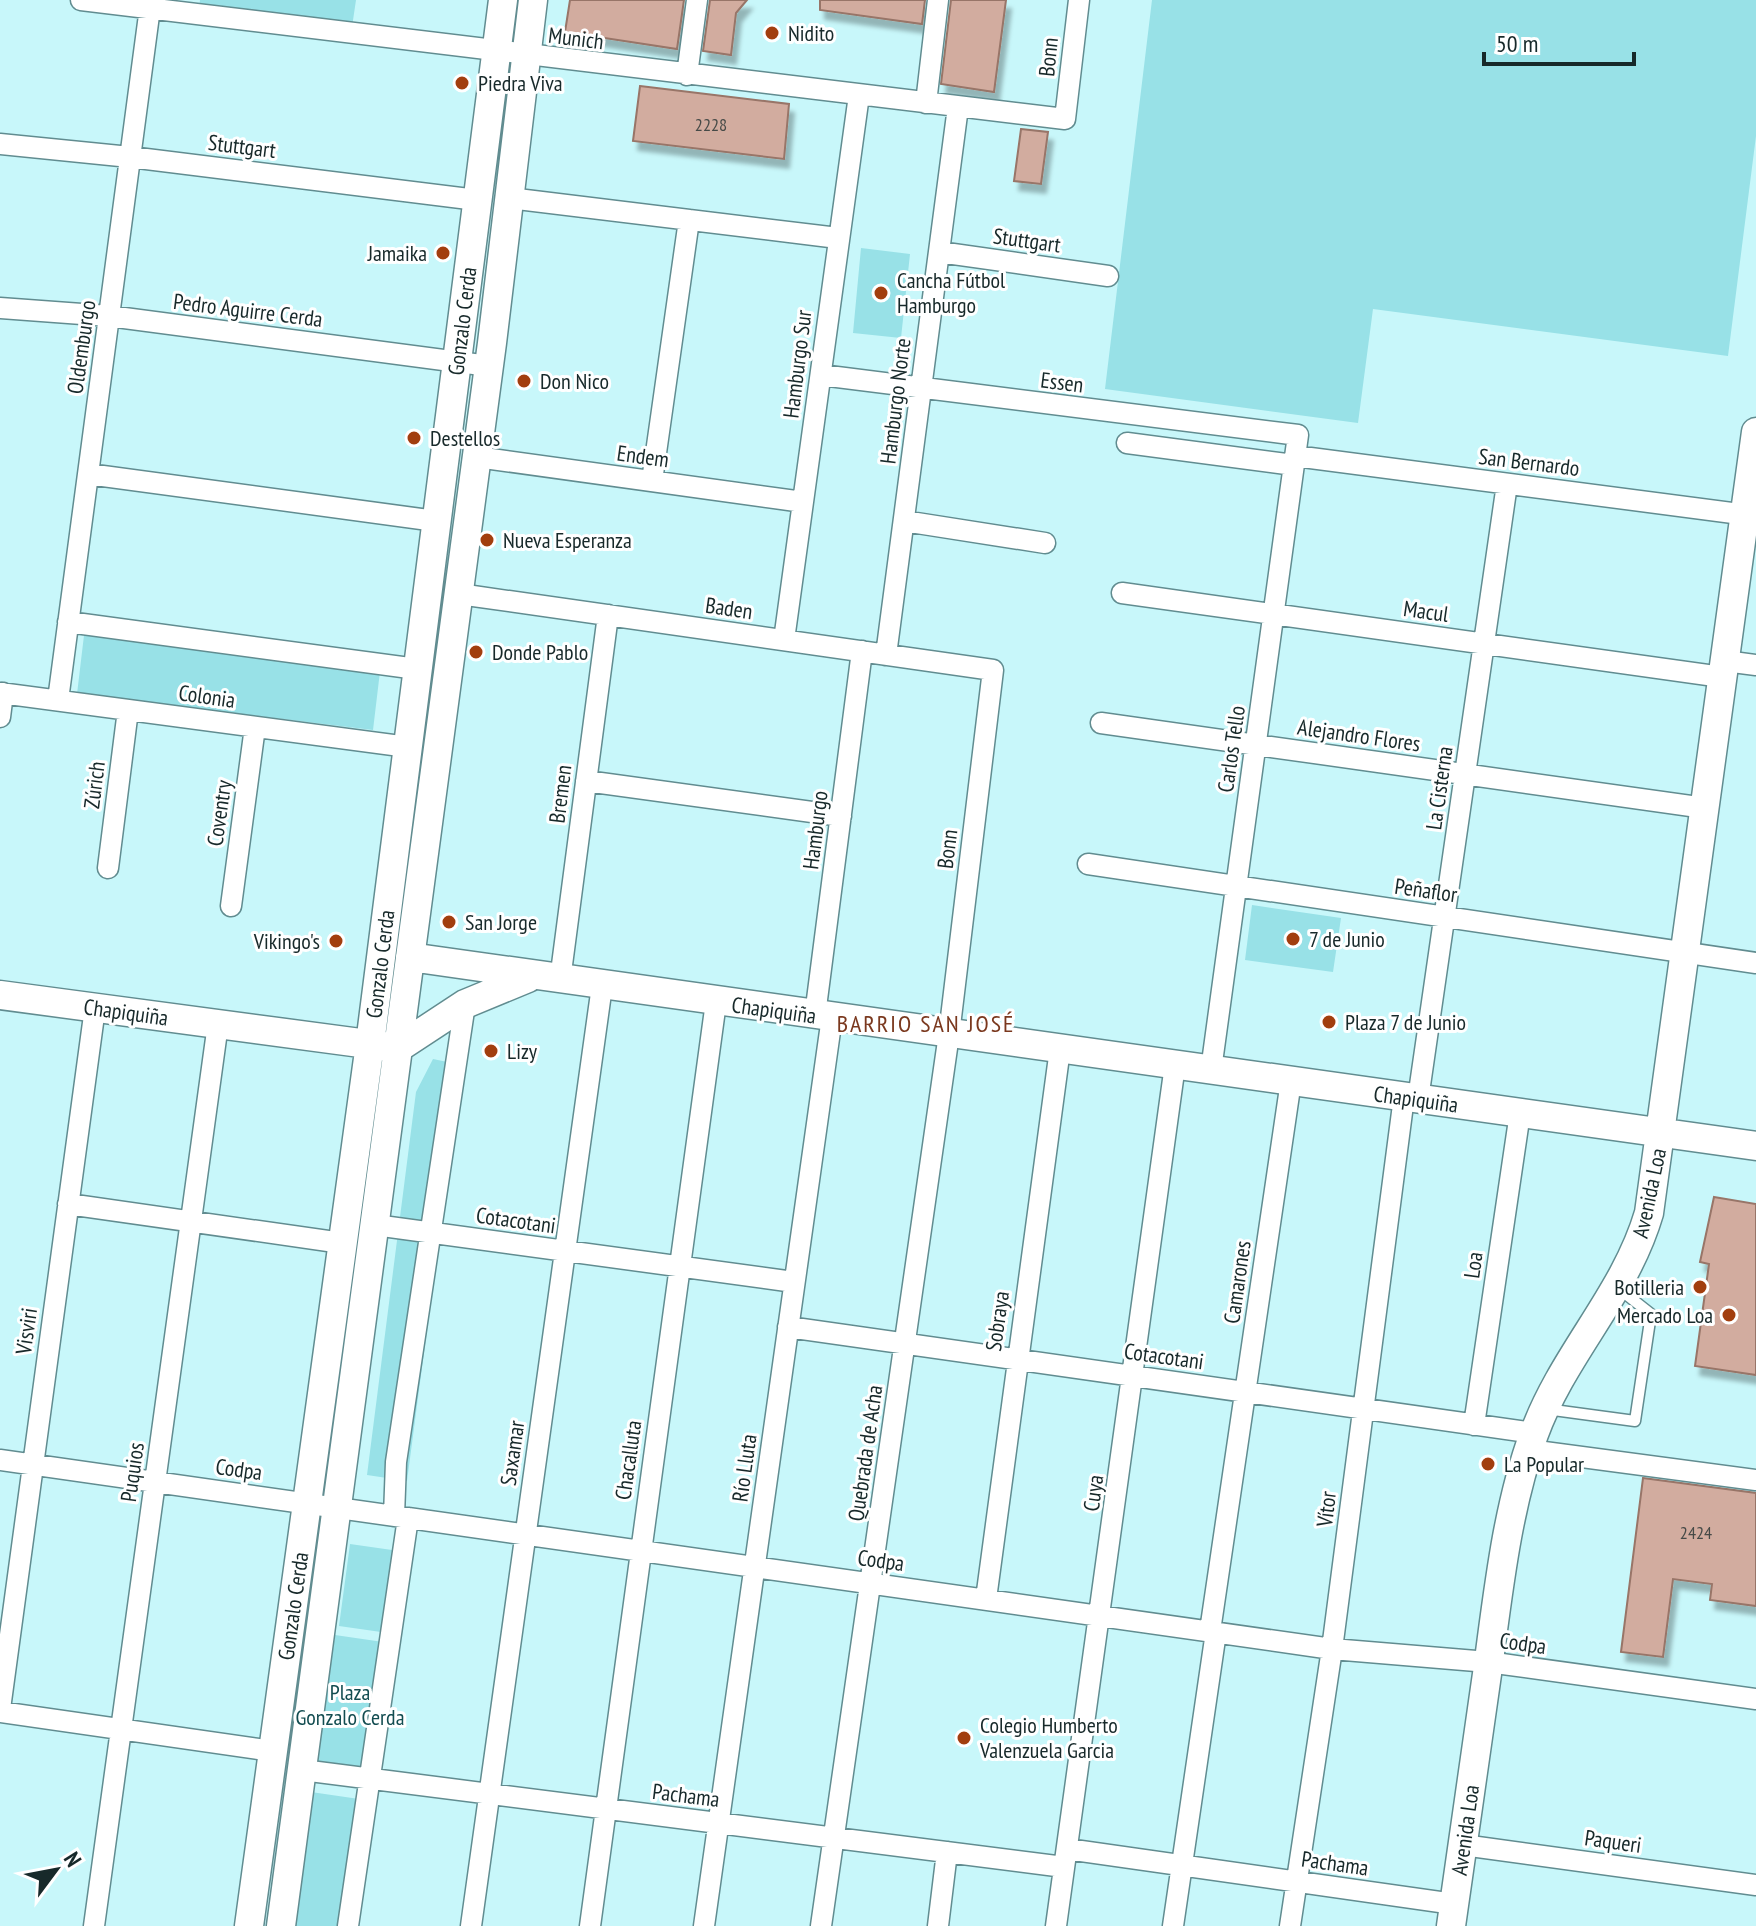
<svg xmlns="http://www.w3.org/2000/svg" width="1756" height="1926" viewBox="0 0 1756 1926" font-family="'PT Sans Narrow',sans-serif">
<defs>
<filter id="shadow"><feDropShadow dx="5" dy="9" stdDeviation="2" flood-color="#0004"/></filter>
</defs>
<rect width="100%" height="100%" fill="#c8f7fa"/>
<path fill="#98e1e7" d="M200 0H356L352 27 199 8Z
M1152 0H1756V136L1728 356 1373 309 1358 423 1105 389Z
M861 248 910 254 901 338 853 333Z
M85 627 381 663 373 730 77 694Z
M1252 905 1341 918 1333 972 1245 960Z
M433 1059 462 1065 407 1481 367 1475 416 1092Z
M350 1544 399 1551 388 1633 339 1626Z
M335 1635 383 1642 365 1774 316 1768Z
M311 1792 359 1799 342 1926H292Z"/>
<path fill="#d2ac9f" stroke="#987568" stroke-width="2" filter="url(#shadow)" d="M570 0H684L677 49 565 32Z
M710 0H747L736 13 731 55 703 51Z
M820 0H925L922 24 820 10Z
M951 0H1006L994 92 941 84Z
M640 86 789 104 784 159 633 141Z
M1021 129 1048 132 1041 184 1014 181Z
M1714 1197 1756 1204V1375L1695 1366 1709 1264 1700 1262Z
M1643 1478 1756 1493V1606L1710 1600 1712 1584 1673 1579 1663 1657 1621 1652Z"/>
<g fill="none" stroke-linecap="round" stroke-linejoin="round">
<g stroke="#618c90" stroke-width="13">
<path id="lane" d="M1546 1409 1635 1421 1651 1314 1618 1288"/>
</g>
<g stroke="#618c90" stroke-width="23">
<path id="street" d="M81 0 1065 119 1079 0
M687 75 697 0
M926 103 938 0
M0 144 130 157 477 200
M509 198 838 238
M939 252 1108 276
M0 308 109 316 489 366
M821 375 1298 435 1211 1070
M1127 443 1294 465
M1295 456 1756 516
M477 457 803 502
M88 474 436 521
M652 481 689 220
M904 521 1045 543
M1122 593 1722 677
M459 594 993 670 949 1034 821 1926
M68 622 417 669
M784 640 859 95
M886 655 958 107
M1725 661 1756 665
M0 693 408 747
M58 700 151 0
M0 717 3 693
M1101 723 1705 808
M586 781 841 816
M1088 864 1756 963
M108 868 128 710
M231 906 255 727
M560 980 608 615
M815 1015 862 651
M1418 1099 1507 484
M68 1204 342 1243
M375 1225 794 1282
M788 1327 1534 1433
M1474 1425 1520 1113
M1529 1450 1756 1480
M0 1460 1332 1649 1488 1662 1756 1699
M394 1516 396 1462 465 1004
M986 1599 1060 1049
M1210 1631 1291 1081
M0 1709 95 1008
M0 1712 273 1751
M302 1770 1064 1867
M1463 1845 1756 1885
M1067 1849 1454 1904
M94 1926 218 1024
M348 1926 408 1518
M471 1926 602 986
M590 1926 716 1002
M704 1926 832 1017
M938 1926 947 1852
M1056 1926 1175 1065
M1173 1926 1216 1632
M1290 1926 1332 1649 1404 1097"/>
</g>
<g stroke="#618c90" stroke-width="31">
<path id="secondary" d="M410 957 1756 1146
M0 995 398 1048 465 1004 528 978
M249 1926 370 1044 503 0
M281 1926 492 343 533 0
M1451 1926C1463 1837 1477 1749 1489 1660 1499 1585 1508 1505 1534 1434 1563 1354 1625 1295 1649 1213L1756 432"/>
</g>
<use href="#lane" stroke="#fff" stroke-width="10"/>
<use href="#street" stroke="#fff" stroke-width="20"/>
<use href="#secondary" stroke="#fff" stroke-width="28"/>
</g>
<g fill="#a23e0e" stroke="#fff" stroke-width="3">
<circle cx="772" cy="33" r="8"/>
<circle cx="462" cy="83" r="8"/>
<circle cx="443" cy="253" r="8"/>
<circle cx="881" cy="293" r="8"/>
<circle cx="524" cy="381" r="8"/>
<circle cx="414" cy="438" r="8"/>
<circle cx="487" cy="540" r="8"/>
<circle cx="476" cy="652" r="8"/>
<circle cx="449" cy="922" r="8"/>
<circle cx="1293" cy="939" r="8"/>
<circle cx="336" cy="941" r="8"/>
<circle cx="1329" cy="1022" r="8"/>
<circle cx="491" cy="1051" r="8"/>
<circle cx="1700" cy="1287" r="8"/>
<circle cx="1729" cy="1315" r="8"/>
<circle cx="1488" cy="1464" r="8"/>
<circle cx="964" cy="1738" r="8"/>
</g>
<g text-anchor="middle" dominant-baseline="central" stroke-width="6" stroke-linejoin="round" paint-order="stroke">
<g font-size="18" fill="#464a47">
<text x="711" y="124">2228</text>
<text x="1696" y="1532">2424</text>
</g>
<g font-size="22" fill="#17292a" stroke="#fff" text-anchor="start">
<text x="788" y="33">Nidito</text>
<text x="478" y="83">Piedra Viva</text>
<text x="427" y="253" text-anchor="end">Jamaika</text>
<text x="897" y="280">Cancha Fútbol<tspan x="897" dy="25">Hamburgo</tspan></text>
<text x="540" y="381">Don Nico</text>
<text x="430" y="438">Destellos</text>
<text x="503" y="540">Nueva Esperanza</text>
<text x="492" y="652">Donde Pablo</text>
<text x="465" y="922">San Jorge</text>
<text x="1309" y="939">7 de Junio</text>
<text x="320" y="941" text-anchor="end">Vikingo's</text>
<text x="1345" y="1022">Plaza 7 de Junio</text>
<text x="507" y="1051">Lizy</text>
<text x="1684" y="1287" text-anchor="end">Botilleria</text>
<text x="1713" y="1315" text-anchor="end">Mercado Loa</text>
<text x="1504" y="1464">La Popular</text>
<text x="980" y="1725">Colegio Humberto<tspan x="980" dy="25">Valenzuela Garcia</tspan></text>
</g>
<g font-size="22" fill="#17292a" stroke="#fff">
<text transform="translate(576 38) rotate(7)">Munich</text>
<text transform="translate(1048 57) rotate(-84)">Bonn</text>
<text transform="translate(242 146) rotate(7)">Stuttgart</text>
<text transform="translate(1027 240) rotate(8)">Stuttgart</text>
<text transform="translate(248 310) rotate(7)">Pedro Aguirre Cerda</text>
<text transform="translate(462 321) rotate(-83)">Gonzalo Cerda</text>
<text transform="translate(81 347) rotate(-82)">Oldemburgo</text>
<text transform="translate(797 364) rotate(-83)">Hamburgo Sur</text>
<text transform="translate(1062 382) rotate(7)">Essen</text>
<text transform="translate(895 401) rotate(-83)">Hamburgo Norte</text>
<text transform="translate(643 456) rotate(8)">Endem</text>
<text transform="translate(1529 462) rotate(7)">San Bernardo</text>
<text transform="translate(729 608) rotate(8)">Baden</text>
<text transform="translate(1426 611) rotate(8)">Macul</text>
<text transform="translate(207 696) rotate(8)">Colonia</text>
<text transform="translate(1359 735) rotate(8)">Alejandro Flores</text>
<text transform="translate(1231 749) rotate(-82)">Carlos Tello</text>
<text transform="translate(94 785) rotate(-83)">Zúrich</text>
<text transform="translate(1439 788) rotate(-82)">La Cisterna</text>
<text transform="translate(560 794) rotate(-83)">Bremen</text>
<text transform="translate(219 813) rotate(-82)">Coventry</text>
<text transform="translate(815 830) rotate(-83)">Hamburgo</text>
<text transform="translate(947 849) rotate(-83)">Bonn</text>
<text transform="translate(1426 890) rotate(8)">Peñaflor</text>
<text transform="translate(380 964) rotate(-83)">Gonzalo Cerda</text>
<text transform="translate(774 1010) rotate(8)">Chapiquiña</text>
<text transform="translate(126 1012) rotate(8)">Chapiquiña</text>
<text transform="translate(1416 1099) rotate(8)">Chapiquiña</text>
<text transform="translate(1649 1193) rotate(-78)">Avenida Loa</text>
<text transform="translate(516 1220) rotate(8)">Cotacotani</text>
<text transform="translate(1473 1265) rotate(-82)">Loa</text>
<text transform="translate(1237 1282) rotate(-82)">Camarones</text>
<text transform="translate(997 1321) rotate(-82)">Sobraya</text>
<text transform="translate(26 1331) rotate(-82)">Visviri</text>
<text transform="translate(1164 1356) rotate(8)">Cotacotani</text>
<text transform="translate(512 1453) rotate(-82)">Saxamar</text>
<text transform="translate(865 1453) rotate(-82)">Quebrada de Acha</text>
<text transform="translate(628 1460) rotate(-82)">Chacalluta</text>
<text transform="translate(744 1468) rotate(-82)">Río Lluta</text>
<text transform="translate(239 1469) rotate(8)">Codpa</text>
<text transform="translate(132 1472) rotate(-82)">Puquios</text>
<text transform="translate(1093 1493) rotate(-82)">Cuya</text>
<text transform="translate(1326 1509) rotate(-83)">Vítor</text>
<text transform="translate(881 1560) rotate(8)">Codpa</text>
<text transform="translate(293 1606) rotate(-82)">Gonzalo Cerda</text>
<text transform="translate(1523 1643) rotate(8)">Codpa</text>
<text transform="translate(686 1795) rotate(7)">Pachama</text>
<text transform="translate(1465 1830) rotate(-82)">Avenida Loa</text>
<text transform="translate(1613 1841) rotate(8)">Paqueri</text>
<text transform="translate(1335 1863) rotate(8)">Pachama</text>
</g>
<g font-size="22" fill="#124c50" stroke="#fff">
<text x="350" y="1692">Plaza<tspan x="350" dy="25">Gonzalo Cerda</tspan></text>
</g>
<g font-size="24" letter-spacing="2" fill="#7a381e" stroke="#fff">
<text x="926" y="1023">BARRIO SAN JOSÉ</text>
</g>
</g>
<g transform="translate(56 1870) rotate(58)" stroke="#ffffff" stroke-width="6" paint-order="stroke">
<path d="M0-6L14 30L0 20L-14 30Z" fill="#17292a"/>
<text y="-12" font-size="22" font-weight="bold" text-anchor="middle" fill="#17292a">N</text>
</g>
<path d="M1484 52v12h150v-12" fill="none" stroke="#17292a" stroke-width="4"/>
<text x="1496" y="52" font-size="24" fill="#17292a" stroke="#ffffff" stroke-width="6" paint-order="stroke">50 m</text>
</svg>
